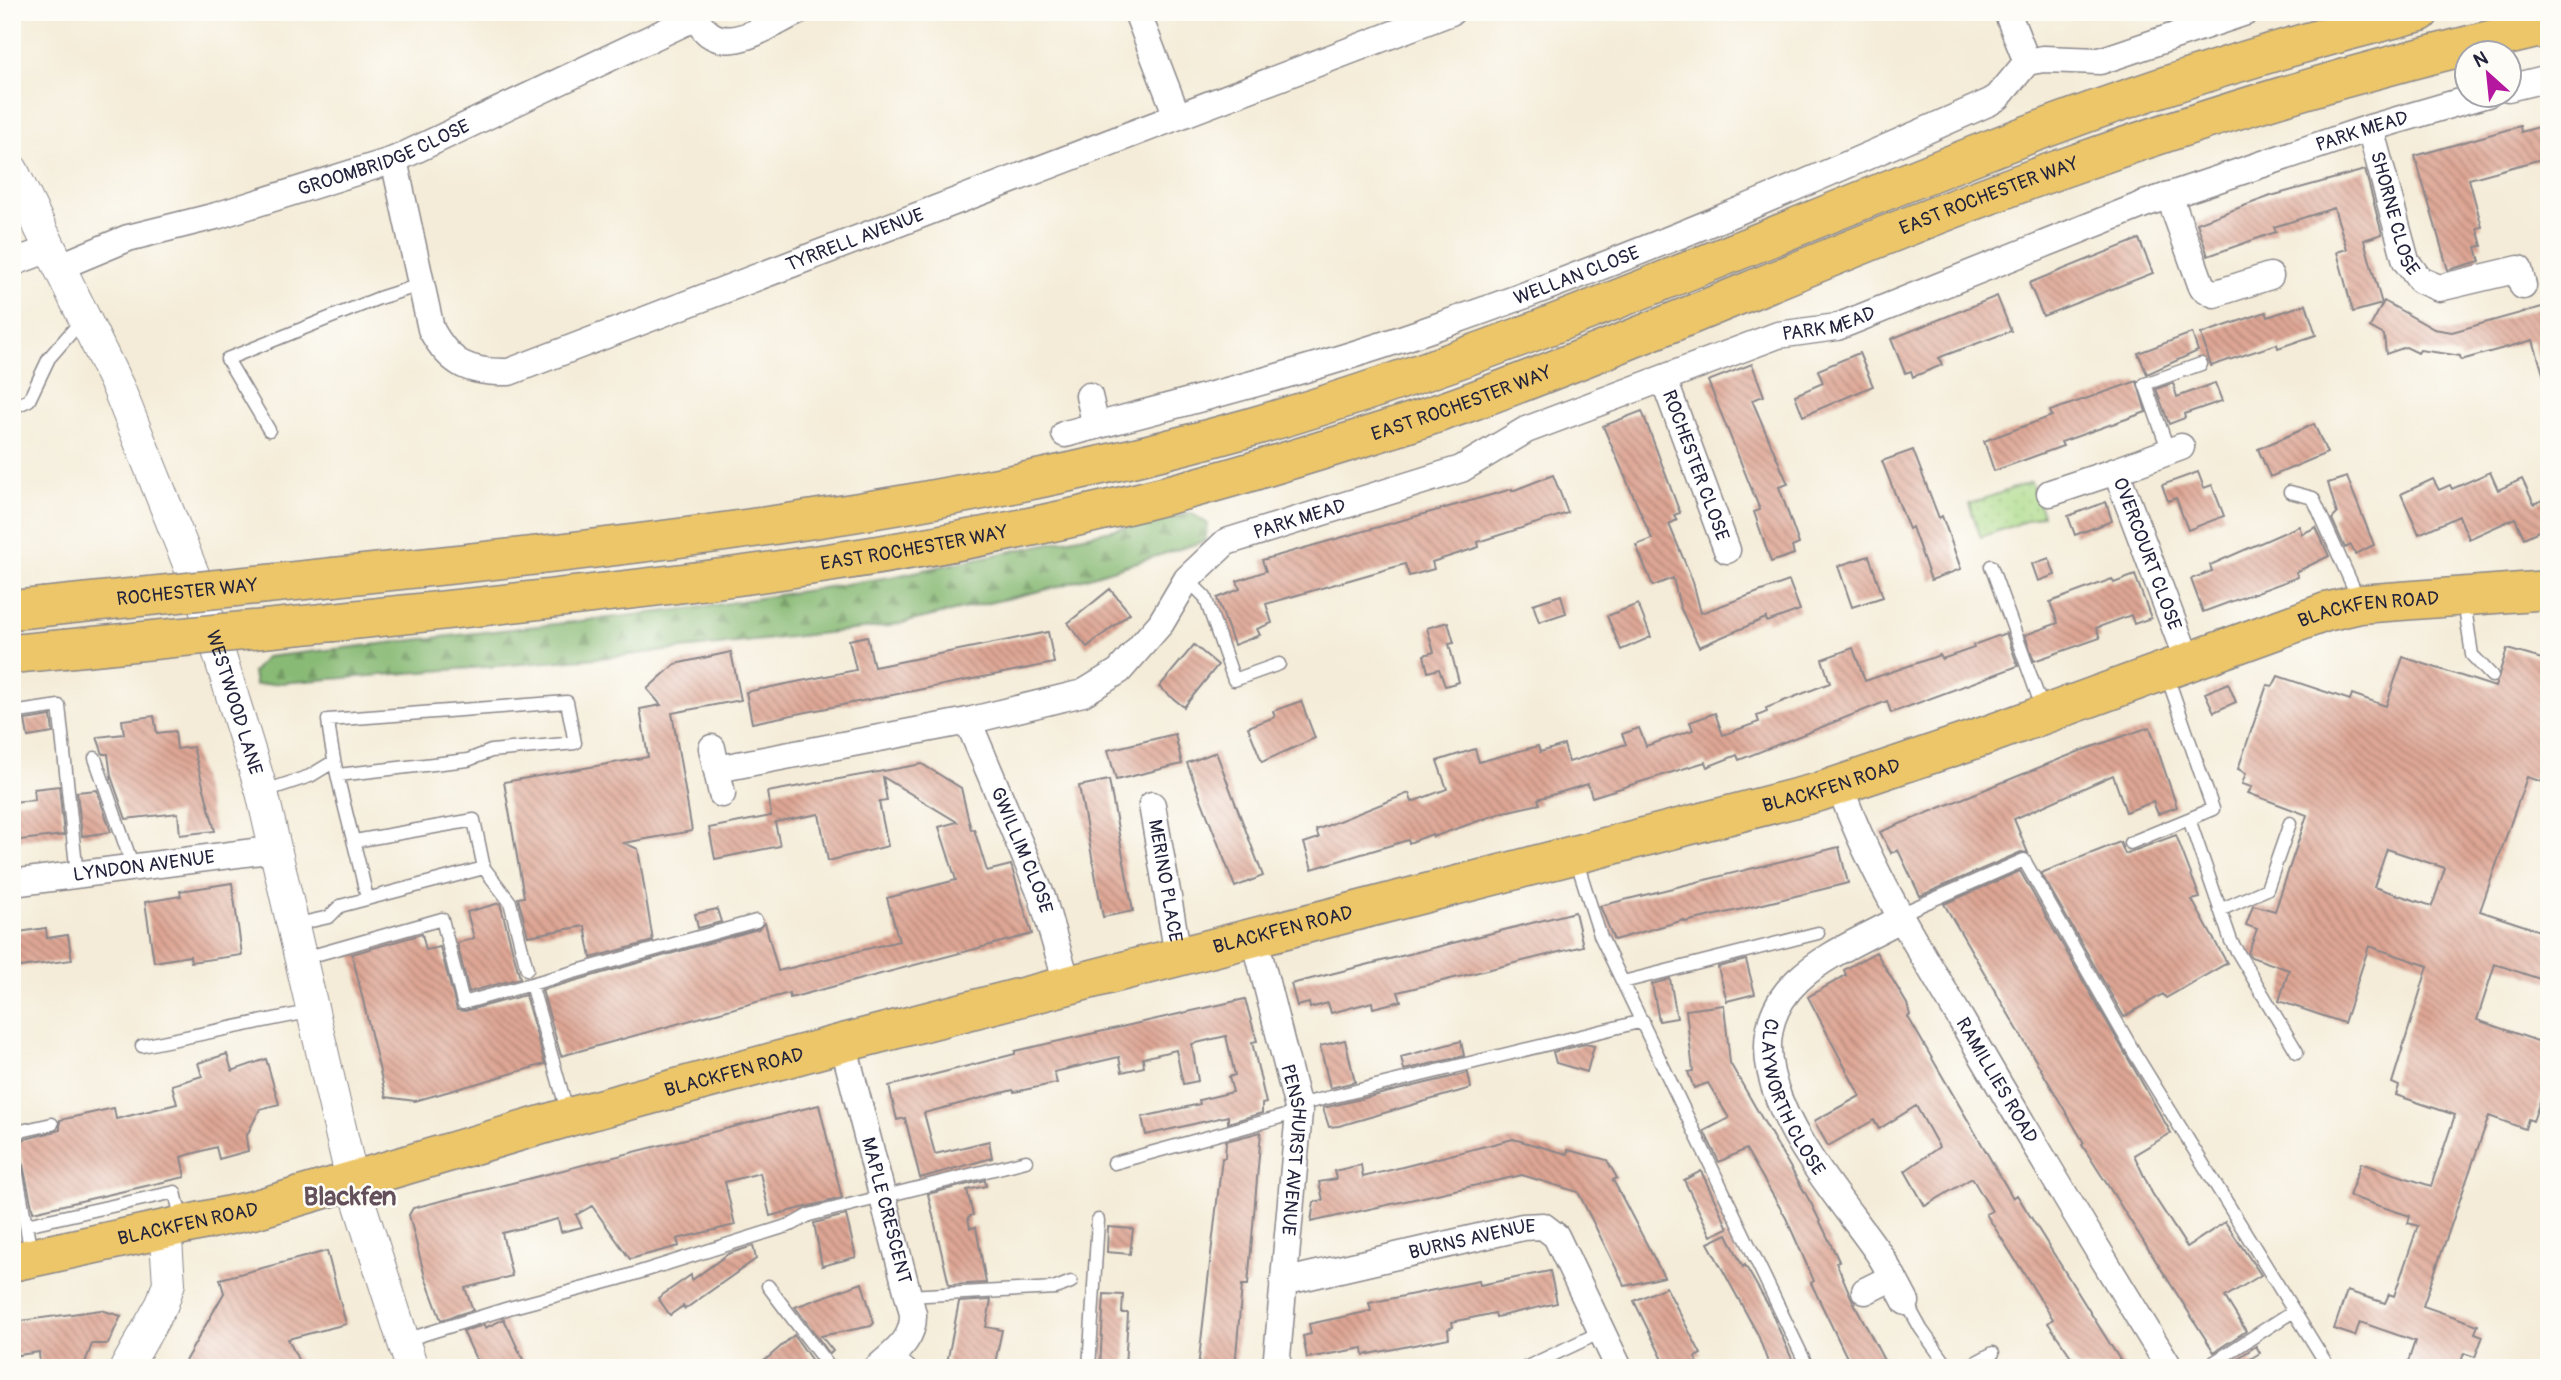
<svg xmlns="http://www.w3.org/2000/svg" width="2561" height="1380" viewBox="0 0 2561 1380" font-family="Pangolin,sans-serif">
<defs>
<pattern id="grass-dots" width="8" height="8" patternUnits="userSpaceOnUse" patternTransform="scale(1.75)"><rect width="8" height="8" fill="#abda88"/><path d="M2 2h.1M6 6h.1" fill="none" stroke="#93bb76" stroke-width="1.8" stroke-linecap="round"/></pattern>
<pattern id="forest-firs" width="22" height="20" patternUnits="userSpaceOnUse" patternTransform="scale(1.75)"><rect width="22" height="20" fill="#88ba74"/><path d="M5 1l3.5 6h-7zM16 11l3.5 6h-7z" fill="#6f9760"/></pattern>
<pattern id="building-back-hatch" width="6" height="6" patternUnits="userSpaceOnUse" patternTransform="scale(1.75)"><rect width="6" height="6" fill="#dea694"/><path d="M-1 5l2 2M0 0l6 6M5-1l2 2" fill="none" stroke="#b4877a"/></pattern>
</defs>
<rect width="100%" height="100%" fill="#fdfcf7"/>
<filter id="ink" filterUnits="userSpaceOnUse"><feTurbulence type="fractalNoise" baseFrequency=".0143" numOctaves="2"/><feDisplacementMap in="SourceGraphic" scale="14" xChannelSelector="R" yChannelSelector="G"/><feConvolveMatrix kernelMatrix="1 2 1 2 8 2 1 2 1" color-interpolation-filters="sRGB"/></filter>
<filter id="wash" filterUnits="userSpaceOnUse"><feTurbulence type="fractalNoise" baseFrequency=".00686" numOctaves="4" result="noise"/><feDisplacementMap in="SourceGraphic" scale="28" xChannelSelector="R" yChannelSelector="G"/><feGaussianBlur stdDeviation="1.57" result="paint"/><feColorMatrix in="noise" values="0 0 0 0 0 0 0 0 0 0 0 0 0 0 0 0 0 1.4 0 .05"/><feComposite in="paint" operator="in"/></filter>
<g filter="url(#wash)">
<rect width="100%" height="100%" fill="#f4ecd8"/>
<path fill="url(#grass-dots)" stroke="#667e62" stroke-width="2" d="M2031 482 2043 515 1981 537 1969 504Z"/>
<path fill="url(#forest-firs)" stroke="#556e58" stroke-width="2" d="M1191 513 1208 524 1205 541 1057 587 889 626 610 657 255 685 253 672 266 657 704 607 896 576Z"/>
<g id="blocks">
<path fill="url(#building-back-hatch)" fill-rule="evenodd" d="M2549 124V157L2469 179 2482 227 2477 228 2482 246 2476 247 2480 261 2448 270 2415 156 2520 126 2521 132Z
M2365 170 2382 234 2364 240 2382 304 2353 312 2337 252 2347 249 2334 208 2274 227 2276 232 2208 256 2197 223 2271 196Z
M2139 239 2153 273 2043 316 2029 283Z
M1997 296 2011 331 1943 356 1939 358 1942 365 1913 377 1911 371 1905 373 1891 339Z
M2384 301 2434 329 2452 332 2549 305V376L2544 377 2533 340 2461 360 2460 356 2448 354 2420 350 2418 353 2406 347 2386 354 2384 335 2370 327Z
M2306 304 2316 335 2278 348 2277 344 2211 366 2201 334 2266 312 2268 317Z
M2192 333 2198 351 2147 374 2138 353Z
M1859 353 1873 386 1803 416 1795 395 1823 383 1818 370Z
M1752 364 1764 396 1752 400 1788 484 1779 487 1799 544 1792 547 1794 554 1771 562 1754 512 1760 510 1708 381Z
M2137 381 2146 412 2061 442 2063 446 1994 471 1984 441 2052 416 2050 411Z
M2173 383 2177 397 2215 383 2222 401 2184 414 2185 418 2169 424 2156 389Z
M1642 411 1680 513 1674 515 1677 520 1669 524 1693 582 1701 613 1789 581 1800 610 1767 622 1766 618 1699 647 1680 607 1673 578 1653 586 1636 545 1652 539 1603 426Z
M2314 424 2327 453 2270 477 2258 449Z
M1913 450 1939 518 1942 516 1961 569 1931 580 1912 527 1909 529 1882 461Z
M2198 472 2204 488 2212 485 2224 516 2188 530 2176 498 2168 501 2162 485Z
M2490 472 2498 490 2522 479 2534 504 2549 497V526L2524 538 2515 518 2469 539 2459 516 2419 534 2401 494 2433 479 2439 490 2450 485 2452 489Z
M1553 475 1568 513 1478 542 1479 547 1432 562 1434 569 1409 576 1405 564 1266 604 1272 623 1257 629 1260 635 1234 645 1217 598 1240 589 1237 581 1266 571 1262 560 1512 489V491Z
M2347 477 2374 545 2355 554 2351 545 2345 548 2332 519 2337 514 2328 483Z
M2106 502 2112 521 2075 535 2068 516Z
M2299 526 2302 534 2316 527 2329 556 2296 572 2298 577 2203 612 2191 579 2212 571 2210 565Z
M1869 556 1883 597 1852 607 1838 566Z
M2049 558 2055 575 2038 581 2032 564Z
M2135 575 2151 618 2134 624 2131 615 2096 628 2100 638 2034 661 2025 635 2058 623 2050 602 2112 579 2114 583Z
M1110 589 1130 613 1087 647 1068 623Z
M1561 595 1566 613 1539 622 1533 604Z
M1638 604 1651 637 1621 650 1607 616Z
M1448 622 1454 643 1449 644 1459 682 1445 686 1439 669 1428 672 1424 655 1434 652 1427 628Z
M1048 632 1054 663 752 723 746 692 856 670 849 640 867 636 874 667Z
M2006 633 2018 666 1891 713 1887 701 1739 760 1737 755 1707 767 1705 762 1592 797 1588 784 1538 799 1540 804 1504 812 1433 837 1432 834 1409 843 1408 840 1312 869 1304 843 1319 838 1316 830 1409 793 1412 802 1447 789 1437 761 1475 749 1479 762 1538 746 1540 752 1564 745 1569 762 1626 744 1622 734 1639 728 1646 746 1693 730 1690 722 1715 713 1723 735 1759 722 1757 716 1767 712 1766 708 1830 683 1822 659 1853 648 1865 681 1940 655 1942 659 1974 648 1973 645Z
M1194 645 1218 665 1184 707 1159 687Z
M2507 649 2549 661V784L2527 777 2480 911 2549 934V982L2495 964 2477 1020 2549 1045V1076L2533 1121 2528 1119 2525 1129 2489 1116 2423 1306 2478 1325 2475 1333 2483 1336 2475 1357 2464 1353 2459 1368H2406L2415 1341 2360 1322 2355 1336 2334 1329 2347 1291 2385 1303 2389 1294 2394 1296 2418 1226 2408 1223 2410 1216 2349 1196 2361 1163 2431 1186 2455 1115 2396 1095 2399 1086 2392 1083 2428 966 2369 946 2344 1023 2279 1001 2289 970 2251 957 2248 953 2257 929 2246 925 2253 905 2275 911 2307 815 2248 793 2252 787 2242 784 2246 773 2238 769 2267 685 2273 686 2278 676 2350 700 2352 694 2386 706 2403 657 2495 687ZM2387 849 2445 868 2432 906 2374 887Z
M731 652 741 700 672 713 692 831 624 843 638 849 653 941 591 958 585 926 528 936 518 898 524 897 504 782 648 757 640 709 661 705 647 689 675 664Z
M2228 683 2236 702 2214 712 2205 693Z
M1301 701 1315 738 1262 762 1248 727 1275 717 1273 711Z
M51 716 53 733 28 737 25 720Z
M154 716 157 733 175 731 177 749 193 747 215 831 180 835 178 813 126 819 111 776 108 754H103L97 737 124 734 122 720Z
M2150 727 2177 807 2158 814 2153 802 2126 812 2113 775 2014 819 2028 853 2021 852 1920 896 1898 850 1891 853 1880 832 2080 751Z
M1175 734 1182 764 1116 780 1108 750Z
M1216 752 1263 876 1235 887 1187 763Z
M922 764 961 788 971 830 974 829 987 871 1011 865 1032 934 790 998 789 993 561 1056 542 990 758 929 765 923 778 971 899 941 887 898 956 880 939 827 957 822 883 777 887 801 879 802 888 846 828 861 819 814 775 822 780 846 715 859 709 828 771 816 767 792Z
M1109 780 1133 911 1103 917 1079 786Z
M59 786 64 835 12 841V802L35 800 34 789Z
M97 790 111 832 82 836 77 792Z
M2176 835 2200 898 2192 900 2227 963 2166 998 2163 994 2124 1017 2041 873 2120 842 2125 854Z
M1839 847 1848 883 1747 908 1685 922 1684 920 1614 940 1600 906Z
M2020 871 2171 1133 2134 1155 2152 1193 2187 1247 2225 1222 2261 1275 2225 1297 2246 1331 2214 1352 2082 1145 2084 1143 1944 904Z
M232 883 242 955 191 962 190 956 154 962 145 902 181 896 180 891Z
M500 903 520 978 469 992 457 943 474 938 467 912Z
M717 909 721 922 698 928 695 914Z
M1575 912 1583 946 1398 992 1401 1001 1373 1008 1372 1002 1331 1013 1328 1003 1310 1008 1309 1003 1297 1006 1291 984Z
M46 928 47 938 68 935 72 960 12 968V933Z
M422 934 426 950 440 947 457 1010 465 1011 525 995 545 1064 415 1101 386 1097 352 954Z
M1876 952 1907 1004 1910 1015 1908 1017 2013 1198 2017 1195 2125 1368H2079L2048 1323 2053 1319 1986 1214 1992 1211 1972 1178 1925 1206 1905 1171 1939 1147 1916 1106 1879 1129 1874 1120 1828 1146 1814 1121 1860 1096 1808 997 1846 975 1844 970Z
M1746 960 1755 994 1727 1001 1718 967Z
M1670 979 1677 1018 1659 1021 1652 984Z
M1245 999 1257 1041 1252 1042 1266 1103 1262 1104V1113L1228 1123V1116L1146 1135 1142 1117 1200 1104 1199 1100 1233 1092 1229 1077 1235 1075 1226 1036 1192 1044 1198 1081 1183 1084 1176 1050 1143 1058 1144 1067 1122 1072 1119 1057 1054 1072 1057 1083 1014 1092 1013 1090 924 1113 935 1154 989 1141 992 1158 920 1178 905 1118 897 1120 889 1086 1015 1054V1051Z
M1724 1005 1730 1063 1812 1205 1839 1261 1836 1262 1851 1297 1888 1368H1852L1811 1283 1814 1281 1786 1218 1746 1149 1719 1162 1704 1131 1729 1118 1708 1083 1694 1088 1688 1072 1693 1071 1686 1010Z
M1345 1040 1355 1082 1330 1088 1320 1046Z
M1461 1041 1464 1056 1404 1070 1401 1057Z
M1585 1044 1594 1046 1587 1072 1556 1063 1553 1052Z
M227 1054 232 1071 266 1059 279 1104 260 1109 246 1137 248 1151 219 1159 216 1147 181 1157 185 1177 33 1212 18 1141 60 1130V1120L114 1108 116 1119 177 1104 172 1085 202 1076 198 1063Z
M1468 1073 1471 1088 1339 1126 1329 1127 1323 1108Z
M819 1105 842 1198 770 1216 760 1173 725 1182 735 1225 677 1239 679 1246 630 1259 592 1206 576 1215 582 1227 561 1232 558 1219 502 1233 512 1276 465 1288 473 1310 441 1320 425 1277 409 1215 413 1208Z
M1261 1132 1248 1285H1242L1235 1368H1198L1222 1158H1225L1226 1141Z
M1513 1139 1567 1154 1568 1150 1607 1160 1617 1178 1613 1180 1664 1277 1625 1286 1578 1192 1522 1175 1311 1222 1314 1202 1323 1200 1319 1182 1336 1179 1334 1171 1361 1165 1363 1177Z
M1701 1171 1728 1228 1711 1236 1684 1180Z
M985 1180 986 1186 967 1190 973 1215 968 1217 970 1228 976 1227 986 1283 949 1285 928 1194Z
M846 1215 856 1257 822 1266 814 1223Z
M1108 1227 1133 1229 1130 1254 1107 1252Z
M1727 1234 1743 1267 1745 1265 1768 1305 1796 1368H1770L1758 1335 1708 1243Z
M753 1246 756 1259 685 1309 683 1306 670 1315 658 1298 691 1275 692 1280 728 1254Z
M327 1251 346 1324 288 1339 302 1368H181L224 1293 220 1279Z
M1550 1271 1557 1303 1496 1317 1495 1313 1452 1322 1453 1327 1448 1329 1449 1338 1364 1355 1363 1348 1307 1358 1303 1336 1311 1334 1309 1324 1371 1311 1369 1303 1479 1281 1480 1285Z
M862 1283 874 1323 871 1326 821 1336 833 1351 830 1354 795 1307Z
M1666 1287 1701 1354 1695 1357 1700 1368H1667L1634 1301Z
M1104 1294 1123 1295 1122 1313H1128L1125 1368H1100Z
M991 1300 986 1327 1002 1330 994 1368H946L959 1302Z
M101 1310 121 1316 108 1344H92L83 1368H40L39 1352 12 1356V1322Z
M504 1319 527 1368H480L463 1331 484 1325 485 1328Z
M794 1335 817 1368H756Z
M2256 1346 2260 1353 2250 1359 2255 1368H2224Z"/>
</g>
</g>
<g filter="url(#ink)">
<use href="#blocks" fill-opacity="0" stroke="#8b878a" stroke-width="2"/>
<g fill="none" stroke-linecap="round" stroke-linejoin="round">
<g stroke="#8b878a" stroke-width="15">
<path id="service" d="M12 408 29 400 49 358 82 320
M269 430 227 359 379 298 420 285
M2169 452 2145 384 2201 364
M2290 492 2313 498 2359 600
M1991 566 2043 710
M1187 579 1205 597 1234 680 1279 664
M2464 601 2472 655 2492 676
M12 713 59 706 77 875
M95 758 133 867
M338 775 468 760 491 751 575 743 567 702 328 720C334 778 355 840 367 899
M262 792 310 776 333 762
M2189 819 2231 941 2297 1052
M2130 843 2213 809 2166 673
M1576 859 1600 935 1808 1368
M484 868 510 902 527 969
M2220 910 2267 889 2290 823
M1900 914 2024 860 2135 1054 2329 1368
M293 925 329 917 340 906 484 868 474 820 355 841
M301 959 442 919 463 1003 531 984 568 1114
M1623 982 1818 933
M531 984 756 921
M142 1046 313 1011
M1298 1105 1643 1021
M12 1133 52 1124
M12 1147 26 1225
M1114 1163 1299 1112
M31 1254 26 1225 175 1192 182 1222
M768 1286 830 1368
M908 1296 1056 1288 1071 1282
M1906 1302 1921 1329 1949 1368
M402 1341 509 1308 618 1279 793 1224 809 1215 1026 1161
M894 1353 911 1368
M1089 1368 1098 1220
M1525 1368 1601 1332
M1965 1368 1993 1353
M2205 1368 2292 1312"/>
</g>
<g stroke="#8b878a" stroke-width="29">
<g id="minor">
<path d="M694 12C715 65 762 28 797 12"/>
<path d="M1137 12 1177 116"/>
<path d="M2007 12 2027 62"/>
<path d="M2508 88 2549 78"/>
<path id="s1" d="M2370 128 2406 261 2420 280 2439 288 2519 269 2523 286"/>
<path id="s2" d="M394 160 431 329C450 365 470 373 509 372L1451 12"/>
<path d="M2169 195 2202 287 2214 294 2270 276"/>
<path d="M12 263 52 248"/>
<path id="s3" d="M61 266 128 238 216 216 394 160 696 17"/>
<path id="s4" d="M1664 380 1727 550"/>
<path d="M1089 396 1096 426"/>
<path id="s5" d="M1065 434C1190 401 1315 370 1436 327 1625 262 1808 183 1990 102L1998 97 2027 62 2043 59 2100 61 2246 12"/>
<path d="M2116 471 2181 447"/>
<path id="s6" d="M2050 493 2116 471 2188 662"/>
<path id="s7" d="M968 721 1042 897 1067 983"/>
<path d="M712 748 722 794"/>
<path id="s8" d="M717 769 968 721 1083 693 1119 671 1161 623 1187 579 1226 542 1461 469 1526 430 1778 335 1837 327 2147 203 2370 128 2487 94"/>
<path id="s9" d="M1840 786C1869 870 1917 945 1962 1021 2030 1138 2099 1253 2170 1368"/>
<path id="s10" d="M1152 805 1178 955"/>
<path id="s11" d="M12 883 276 849"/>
<path id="s12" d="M1902 918C1868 937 1825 954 1797 981 1714 1061 1831 1184 1877 1251 1888 1267 1897 1285 1906 1302"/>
<path id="s13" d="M1254 935 1299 1112 1276 1368"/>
<path id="s14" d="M843 1043 913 1314C914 1340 895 1352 877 1368"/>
<path id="s15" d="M1283 1282 1523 1227 1543 1226 1556 1236 1619 1368"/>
<path d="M1865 1291 1893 1277"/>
</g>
</g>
<g stroke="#8b878a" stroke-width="34">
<g id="tertiary">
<path id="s16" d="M12 170 118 387 199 589 262 792 352 1180 412 1368"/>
<path d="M126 1368 162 1304 169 1283 165 1227"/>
</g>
</g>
<g stroke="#8b878a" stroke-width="41">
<g id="primary">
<path id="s17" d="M12 1262 253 1210 569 1117 843 1043 1819 792 1982 737 2326 612 2360 604 2549 590"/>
</g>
</g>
<g stroke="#8b878a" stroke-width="41">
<g id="trunk">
<path d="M334 577C643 545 948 512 1248 428 1500 356 1740 247 1983 152 2125 96 2272 49 2420 12"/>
<path d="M12 610 43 607"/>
<path id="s18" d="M333 622C643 589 957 560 1257 470 1327 449 1398 428 1467 403 1666 330 1860 240 2060 169 2220 112 2383 64 2549 26"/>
<path d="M12 654 64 649"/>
</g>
</g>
<use href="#service" stroke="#fff" stroke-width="12"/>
<use href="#minor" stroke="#fff" stroke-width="26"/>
<use href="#tertiary" stroke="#fff" stroke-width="32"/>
<use href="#primary" stroke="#ecc669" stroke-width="38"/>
<use href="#trunk" stroke="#ecc669" stroke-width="38"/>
<g stroke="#8b878a" stroke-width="41" stroke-linecap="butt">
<g id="trunk-bridge">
<path id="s19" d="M43 607 334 577"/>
<path d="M64 649 333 622"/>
</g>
</g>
<use href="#trunk-bridge" stroke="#ecc669" stroke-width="38"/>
</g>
</g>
<g text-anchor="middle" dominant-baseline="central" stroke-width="5" stroke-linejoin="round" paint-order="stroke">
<g font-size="19" fill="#22223b" stroke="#fdfcf7">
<text stroke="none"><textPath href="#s8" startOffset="1796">PARK MEAD</textPath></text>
<text stroke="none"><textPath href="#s3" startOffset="341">GROOMBRIDGE CLOSE</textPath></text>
<text stroke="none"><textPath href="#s18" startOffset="1720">EAST ROCHESTER WAY</textPath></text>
<text stroke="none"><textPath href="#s1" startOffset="89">SHORNE CLOSE</textPath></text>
<text stroke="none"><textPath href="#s2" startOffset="639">TYRRELL AVENUE</textPath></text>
<text stroke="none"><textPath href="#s5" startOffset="536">WELLAN CLOSE</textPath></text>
<text stroke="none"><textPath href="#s8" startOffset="1228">PARK MEAD</textPath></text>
<text stroke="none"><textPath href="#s18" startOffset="1153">EAST ROCHESTER WAY</textPath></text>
<text stroke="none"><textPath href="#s4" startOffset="91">ROCHESTER CLOSE</textPath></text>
<text stroke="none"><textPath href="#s8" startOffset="662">PARK MEAD</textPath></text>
<text stroke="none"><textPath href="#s18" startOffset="586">EAST ROCHESTER WAY</textPath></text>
<text stroke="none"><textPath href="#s6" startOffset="158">OVERCOURT CLOSE</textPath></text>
<text stroke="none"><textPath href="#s19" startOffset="145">ROCHESTER WAY</textPath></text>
<text stroke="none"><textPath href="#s17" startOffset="2448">BLACKFEN ROAD</textPath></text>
<text stroke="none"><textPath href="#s16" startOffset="578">WESTWOOD LANE</textPath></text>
<text stroke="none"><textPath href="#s17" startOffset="1881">BLACKFEN ROAD</textPath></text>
<text stroke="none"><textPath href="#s7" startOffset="140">GWILLIM CLOSE</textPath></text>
<text stroke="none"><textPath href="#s11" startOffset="133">LYNDON AVENUE</textPath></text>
<text stroke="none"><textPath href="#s10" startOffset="77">MERINO PLACE</textPath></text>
<text stroke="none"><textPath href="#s17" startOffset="1314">BLACKFEN ROAD</textPath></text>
<text stroke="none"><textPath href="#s17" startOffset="747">BLACKFEN ROAD</textPath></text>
<text stroke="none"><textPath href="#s9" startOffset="334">RAMILLIES ROAD</textPath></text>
<text stroke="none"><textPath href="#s12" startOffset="252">CLAYWORTH CLOSE</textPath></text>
<text stroke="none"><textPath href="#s13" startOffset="220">PENSHURST AVENUE</textPath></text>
<text stroke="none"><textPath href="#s14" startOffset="173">MAPLE CRESCENT</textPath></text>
<text stroke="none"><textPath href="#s17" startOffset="180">BLACKFEN ROAD</textPath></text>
<text stroke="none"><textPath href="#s15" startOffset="194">BURNS AVENUE</textPath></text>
</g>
<g font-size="26" font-weight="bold" fill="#64505a" stroke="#fdfcf7">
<text x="350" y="1197">Blackfen</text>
</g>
</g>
<rect width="2561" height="1380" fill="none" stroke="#fdfcf7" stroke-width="42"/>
<g transform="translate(2488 74) rotate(333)"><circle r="33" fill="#fdfcf7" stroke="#a5a5ac" stroke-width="2"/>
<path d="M0-5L12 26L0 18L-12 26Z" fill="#b5179e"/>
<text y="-10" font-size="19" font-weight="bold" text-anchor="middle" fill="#22223b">N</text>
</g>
</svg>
